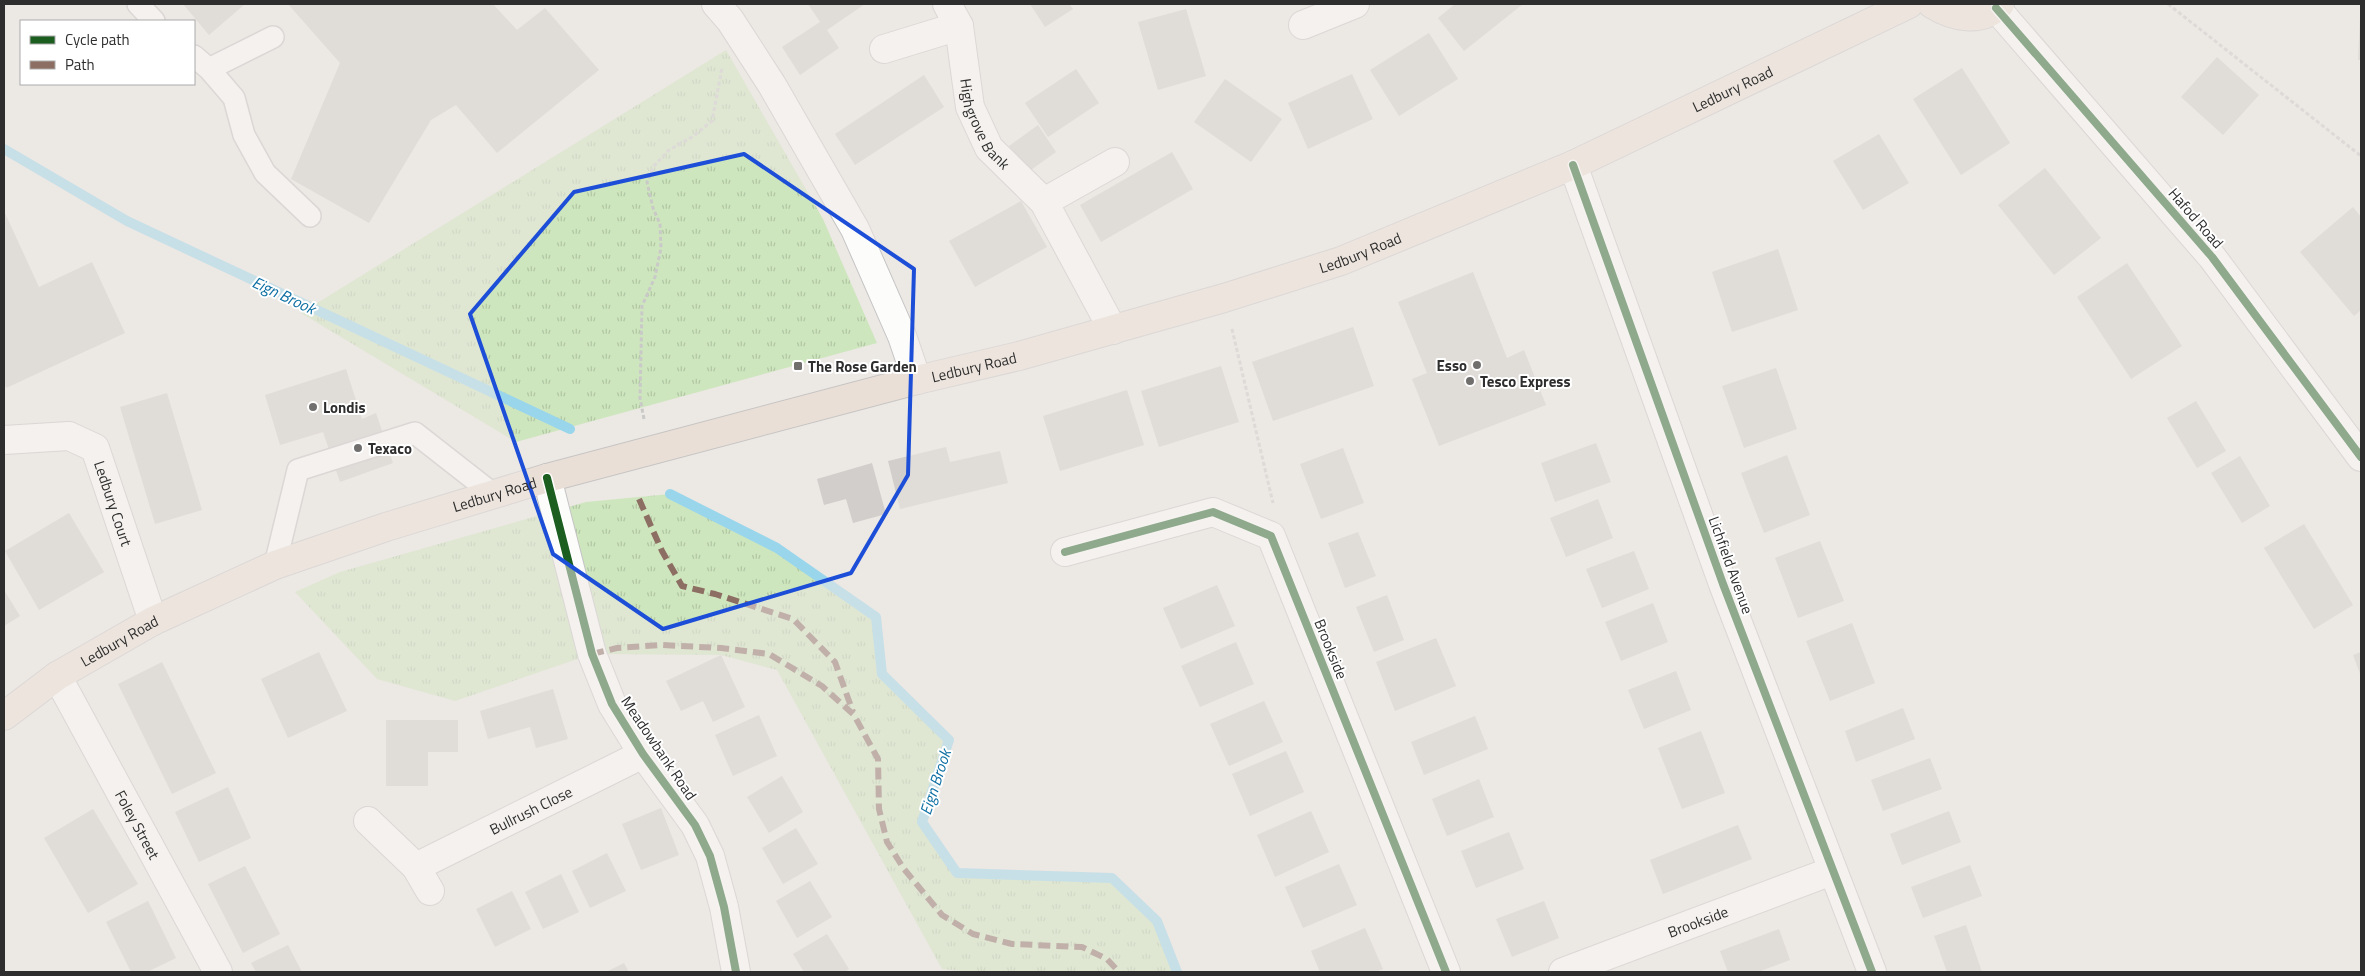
<svg xmlns="http://www.w3.org/2000/svg" width="2365" height="976" viewBox="0 0 2365 976" font-family="'Titillium Web',sans-serif">
<defs>
<pattern id="grass-tufts" width="24" height="20" patternUnits="userSpaceOnUse" patternTransform="scale(1.25)"><rect width="24" height="20" fill="#cee6be"/><path d="M3 7l-1-3M5 7V3M7 7l1-3M15 17l-1-3M17 17v-4M19 17l1-3" fill="none" stroke="#b1c6a4"/></pattern>
</defs>
<rect width="100%" height="100%" fill="#ece8e4"/>
<path fill="url(#grass-tufts)" d="M726 50 823 219 877 343 516 442 301 313Z
M670 494 777 548 876 617 882 674 949 740 922 822 957 873 1112 878 1157 921 1177 972H971L942 969 777 670 721 655 592 654 455 701 377 679 295 592 340 572 586 502Z"/>
<g fill="none" stroke-linecap="round" stroke-linejoin="round">
<path stroke="#99d6ec" stroke-width="10" d="M4 149 127 221 570 429
M670 494 777 548 876 617 882 674 949 740 922 822 957 873 1112 878 1157 921 1177 972"/>
</g>
<path fill="#d1cecb" d="M183 4H245L209 35Z
M288 4H493L517 30 545 8 599 70 497 153 456 105 431 120 369 223 291 179 340 63Z
M808 4H865L827 30 839 48 800 75 782 47 820 22Z
M1030 4H1069L1073 9 1045 27Z
M1455 4H1523L1464 51 1438 18Z
M1186 9 1206 76 1158 90 1138 22Z
M2360 18H2361V60H2358Z
M1429 33 1458 79 1399 116 1370 70Z
M2217 57 2259 95 2223 135 2181 97Z
M1962 68 2010 143 1961 175 1913 99Z
M1076 69 1099 103 1048 137 1025 103Z
M1352 74 1373 119 1308 149 1288 103Z
M924 75 944 107 855 165 835 134Z
M1225 79 1282 119 1251 162 1194 122Z
M1038 125 1056 152 1028 172 1009 146Z
M1879 134 1909 183 1863 210 1833 161Z
M1172 152 1193 189 1101 242 1080 205Z
M2045 168 2101 238 2054 275 1998 205Z
M1021 201 1047 247 975 287 949 241Z
M2353 207 2361 217V310L2354 316 2300 252Z
M4 211 39 287 92 262 125 333 6 388 4 382Z
M1778 249 1798 310 1732 332 1712 272Z
M2127 263 2182 346 2131 379 2077 297Z
M1473 272 1507 358 1524 350 1546 405 1439 446 1412 379 1427 373 1398 302Z
M1353 327 1374 386 1273 421 1252 362Z
M1221 366 1239 422 1159 447 1141 391Z
M1776 368 1797 429 1744 448 1722 386Z
M346 369 362 419 376 413 393 463 340 482 323 432 280 445 265 395Z
M1127 390 1144 445 1060 471 1043 416Z
M167 393 202 510 155 524 120 407Z
M2196 401 2226 451 2197 468 2167 418Z
M1596 443 1611 482 1555 502 1541 463Z
M946 447 950 462 1000 451 1008 483 900 509 888 461Z
M1343 448 1364 503 1321 519 1300 464Z
M1787 455 1810 515 1764 533 1741 473Z
M2240 456 2270 506 2242 523 2211 473Z
M872 463 886 514 853 523 846 499 824 505 817 479Z
M1598 499 1613 538 1566 557 1550 518Z
M69 513 104 572 39 610 5 551Z
M2304 524 2353 605 2314 629 2264 548Z
M1358 532 1376 576 1345 588 1328 543Z
M1820 541 1844 601 1798 618 1775 558Z
M1634 551 1649 589 1602 608 1586 569Z
M1217 585 1235 626 1181 649 1163 608Z
M4 590 20 616 4 626Z
M1387 595 1404 640 1374 652 1356 607Z
M1653 603 1668 642 1621 661 1605 622Z
M1852 623 1875 683 1830 701 1806 641Z
M1436 638 1456 686 1395 711 1376 662Z
M1236 642 1254 684 1200 707 1181 666Z
M319 652 347 711 288 738 261 679Z
M2361 652V676L2353 655Z
M721 655 745 707 713 722 703 701 681 711 666 681Z
M162 662 216 773 172 794 118 684Z
M1676 671 1691 710 1644 729 1628 690Z
M553 689 568 739 536 748 530 727 488 739 480 711Z
M1264 701 1283 742 1229 766 1210 724Z
M1903 708 1915 739 1856 762 1845 731Z
M759 715 777 756 733 776 715 735Z
M1475 716 1488 749 1424 775 1411 742Z
M386 720H458V752H428V786H386Z
M1701 731 1725 793 1682 809 1658 748Z
M1286 751 1304 792 1250 816 1232 774Z
M1930 758 1942 789 1883 811 1871 780Z
M782 776 803 812 769 833 747 797Z
M1479 779 1494 817 1447 836 1432 799Z
M228 787 251 838 199 862 175 812Z
M661 808 679 855 641 870 622 824Z
M93 809 138 884 88 913 44 838Z
M1311 811 1329 852 1275 877 1257 835Z
M1949 811 1961 842 1902 865 1890 834Z
M1738 825 1752 859 1663 894 1650 860Z
M796 828 818 864 783 884 762 848Z
M1509 832 1524 869 1476 888 1461 851Z
M607 853 626 891 590 908 572 871Z
M1339 864 1357 905 1303 928 1285 887Z
M1970 865 1982 896 1923 918 1911 887Z
M245 866 280 934 243 953 208 884Z
M561 874 579 912 543 929 525 892Z
M810 881 832 917 797 938 776 901Z
M512 891 531 929 495 947 476 909Z
M148 901 176 958 147 972H131L106 922Z
M1544 901 1559 938 1512 957 1496 919Z
M1966 925 1982 972H1947L1934 936Z
M1365 928 1383 969 1375 972H1320L1311 951Z
M1779 929 1790 960 1758 972H1728L1720 951Z
M827 934 849 969 845 972H804L793 954Z
M288 945 302 972H256L251 963Z
M624 963 629 972H606Z"/>
<g fill="none" stroke-linecap="round" stroke-linejoin="round">
<g stroke="#c5c4c5" stroke-width="24">
<path id="lane" d="M138 4 154 21
M194 56 209 69 234 98 244 135 265 173 310 216
M209 69 273 37
M275 565 298 470 415 433 493 494"/>
</g>
<g stroke="#c5c4c5" stroke-width="30">
<g id="street">
<path d="M716 4 730 20 772 85 855 229 902 336 917 380"/>
<path id="s1" d="M947 4 959 26 970 107 989 148 1044 202 1113 330"/>
<path d="M1303 25 1355 4"/>
<path d="M884 49 959 26"/>
<path d="M1573 165 1723 584 1872 972"/>
<path d="M1044 202 1115 162"/>
<path id="s2" d="M4 440 69 436 95 448 153 621"/>
<path d="M547 478 592 654 612 704 643 754 695 825 710 856 724 907 736 972"/>
<path d="M1065 552 1213 512 1271 536 1446 972"/>
<path id="s3" d="M57 676 218 972"/>
<path d="M368 821 416 867 430 891"/>
<path id="s4" d="M416 867 643 754"/>
<path id="s5" d="M1563 972 1832 871"/>
</g>
</g>
<g stroke="#c5c4c5" stroke-width="30">
<path id="secondary" d="M1996 8 2212 257 2361 457"/>
</g>
<g stroke="#c6c5c4" stroke-width="30">
<g id="highway">
<path d="M1932 4C1953 17 1981 24 2000 4"/>
<path id="s6" d="M4 716 57 676 153 621 275 565 386 527 547 478 917 380 1019 356 1224 298 1341 261 1573 165 1909 4"/>
</g>
</g>
<path stroke="#c9c9c8" stroke-width="3" stroke-dasharray="4 2.5" stroke-linecap="butt" d="M2168 4 2361 156
M1232 329 1273 503
M644 419 640 398 642 306 655 277 661 248 660 224 653 208 647 182 654 166 669 150 692 137 712 121 722 68"/>
<use href="#lane" stroke="#fcfcfb" stroke-width="21"/>
<use href="#street" stroke="#fcfcfb" stroke-width="28"/>
<use href="#secondary" stroke="#fcfcfb" stroke-width="28"/>
<use href="#highway" stroke="#eadfd6" stroke-width="28"/>
<path stroke="#8d6e63" stroke-width="6" stroke-dasharray="12 6" stroke-linecap="butt" d="M639 499 662 551 682 586 715 594 793 619 835 662 853 712
M592 654 617 648 662 645 721 648 769 654 822 686 854 715 878 759 879 809 887 842 904 869 942 915 973 934 1012 944 1082 947 1107 959 1119 972"/>
<g stroke="#fff" stroke-width="11">
<path id="cycleway" d="M1996 8 2212 257 2361 457
M1573 165 1723 584 1872 972
M547 478 592 654 612 704 643 754 695 825 710 856 724 907 736 972
M1065 552 1213 512 1271 536 1446 972"/>
</g>
<use href="#cycleway" stroke="#1b5e20" stroke-width="8"/>
</g>
<path d="M0 0H2365V976H0ZM744 154 914 269 908 475 851 573 663 629 553 554 470 314 574 192Z" fill="#ece8e4" fill-opacity=".55" fill-rule="evenodd"/>
<path fill="none" stroke="#1d4ed8" stroke-width="4" stroke-linejoin="round" d="M744 154 914 269 908 475 851 573 663 629 553 554 470 314 574 192Z"/>
<g fill="#706f6e" stroke="#fff" stroke-width="2">
<circle cx="1477" cy="365" r="5"/>
<rect x="793" y="361" width="10" height="10" rx="2.5"/>
<circle cx="1470" cy="381" r="5"/>
<circle cx="313" cy="407" r="5"/>
<circle cx="358" cy="448" r="5"/>
</g>
<g text-anchor="middle" dominant-baseline="central" stroke-width="4" stroke-linejoin="round" paint-order="stroke">
<g font-size="15" fill="#2e2e2e" stroke="#fff">
<text stroke="none"><textPath href="#s6" startOffset="1848">Ledbury Road</textPath></text>
<text stroke="none"><textPath href="#s1" startOffset="128">Highgrove Bank</textPath></text>
<text transform="translate(2196 218) rotate(49)">Hafod Road</text>
<text stroke="none"><textPath href="#s6" startOffset="1441">Ledbury Road</textPath></text>
<text stroke="none"><textPath href="#s6" startOffset="1038">Ledbury Road</textPath></text>
<text stroke="none"><textPath href="#s6" startOffset="542">Ledbury Road</textPath></text>
<text stroke="none"><textPath href="#s2" startOffset="152">Ledbury Court</textPath></text>
<text transform="translate(1731 565) rotate(70)">Lichfield Avenue</text>
<text stroke="none"><textPath href="#s6" startOffset="138">Ledbury Road</textPath></text>
<text transform="translate(1331 649) rotate(68)">Brookside</text>
<text transform="translate(659 748) rotate(56)">Meadowbank Road</text>
<text stroke="none"><textPath href="#s4" startOffset="128">Bullrush Close</textPath></text>
<text stroke="none"><textPath href="#s3" startOffset="169">Foley Street</textPath></text>
<text stroke="none"><textPath href="#s5" startOffset="144">Brookside</textPath></text>
</g>
<g font-size="15" font-weight="bold" fill="#2e2e2e" stroke="#fff" text-anchor="start">
<text x="1467" y="365" text-anchor="end">Esso</text>
<text x="808" y="366">The Rose Garden</text>
<text x="1480" y="381">Tesco Express</text>
<text x="323" y="407">Londis</text>
<text x="368" y="448">Texaco</text>
</g>
<g font-size="16" font-style="italic" fill="#0d6fa3" stroke="#fff">
<text transform="translate(284 295) rotate(25)">Eign Brook</text>
<text transform="translate(935 782) rotate(-72)">Eign Brook</text>
</g>
</g>
<rect width="2365" height="976" fill="none" stroke="#2e2e2e" stroke-width="10"/>
<rect x="20" y="20" width="175" height="65" fill="#ffffff" stroke="#ababab"/>
<rect x="30" y="36" width="25" height="8" fill="#1b5e20" stroke="#ababab"/>
<text x="65" y="45" font-size="15" fill="#2e2e2e">Cycle path</text>
<rect x="30" y="61" width="25" height="8" fill="#8d6e63" stroke="#ababab"/>
<text x="65" y="70" font-size="15" fill="#2e2e2e">Path</text>
</svg>
